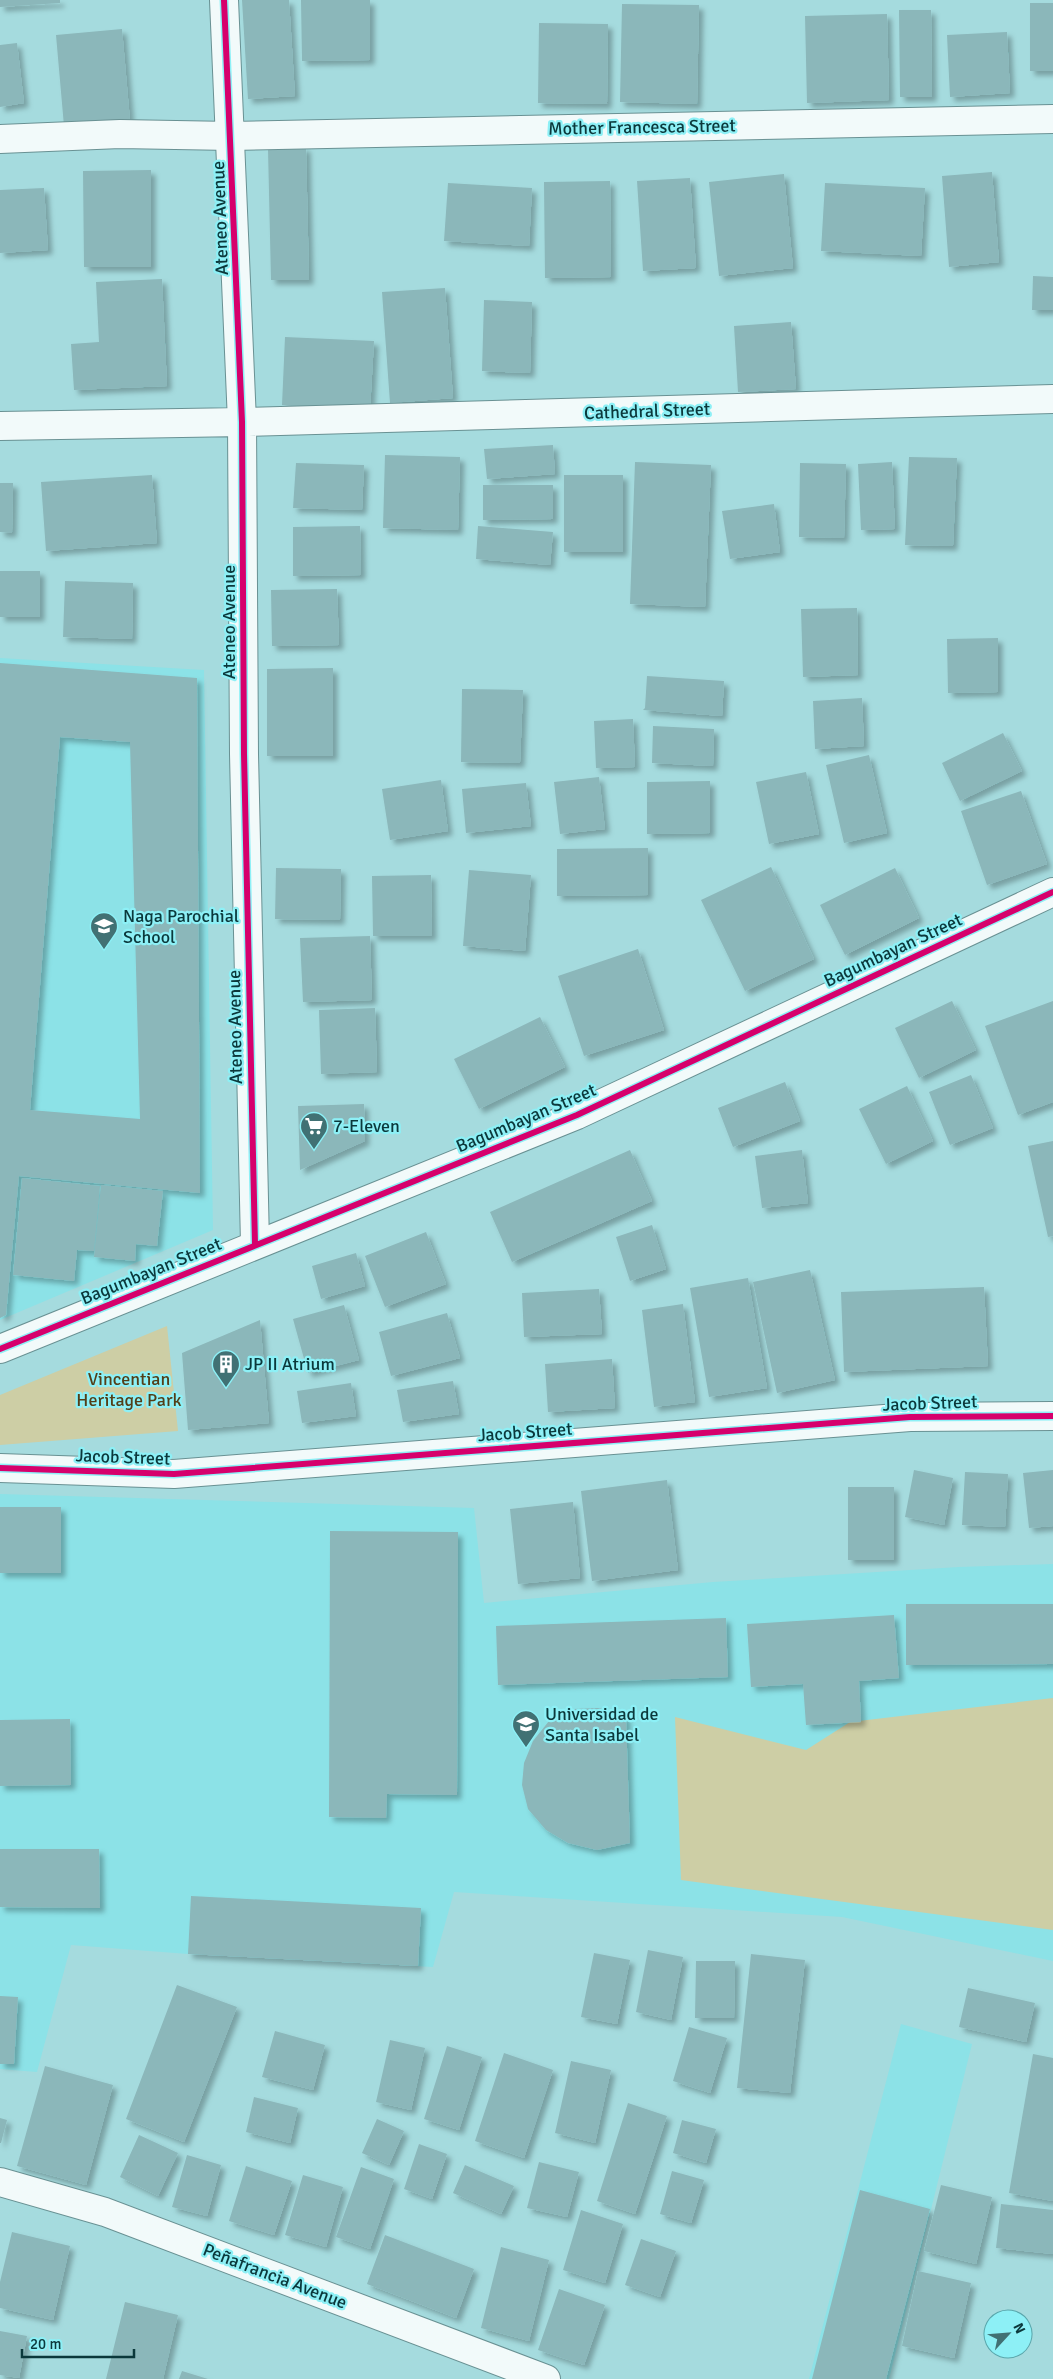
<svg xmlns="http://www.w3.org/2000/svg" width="1053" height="2379" viewBox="0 0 1053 2379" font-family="Signika,sans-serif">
<defs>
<filter id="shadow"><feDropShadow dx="4.5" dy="4.5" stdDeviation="2.5" flood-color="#0004"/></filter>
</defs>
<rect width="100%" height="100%" fill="#a5dbde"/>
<path fill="#8ce2e7" d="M0 658 204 670 213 1230 0 1320Z
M0 1494 474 1508 484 1603 713 1582 959 1567 1053 1564V1961L842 1917 454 1892 433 1967 188 1954 71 1945 37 2072 0 2069Z
M901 2024 972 2044 889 2379H809Z"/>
<path fill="#cdcea5" d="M167 1326 178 1431 0 1445V1395Z
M1053 1698V1930L681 1880 675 1717 806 1750 850 1722Z"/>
<path fill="#8bb7ba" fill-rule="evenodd" filter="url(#shadow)" d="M0 0H60V3L0 7Z
M242 0H289L295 96 248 99Z
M301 0H370V60L302 61Z
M1030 3H1053V71H1030Z
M622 4 699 5 697 104 620 102Z
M899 10H931L932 97H900Z
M887 14 889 100 807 103 805 16Z
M539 23 608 24 607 104 538 103Z
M122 29 130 121 64 126 56 35Z
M1007 32 1010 93 950 97 947 35Z
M17 43 24 103 0 107V45Z
M306 147 309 280H271L268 149Z
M151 170V267H84L83 171Z
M992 172 999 262 949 267 942 176Z
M784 174 793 268 719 276 709 182Z
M690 178 696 268 643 271 637 181Z
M610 181 611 277 545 278 544 182Z
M448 183 532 188 529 246 444 241Z
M825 183 925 188 921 256 821 251Z
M44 188 48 250 0 253V190Z
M1033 276 1053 277V310H1032Z
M162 279 167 386 74 390 71 344 99 342 96 282Z
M445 288 453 398 390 403 382 292Z
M484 300 532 302 530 373 482 371Z
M791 322 796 389 738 392 734 326Z
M285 337 374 341 370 410 282 405Z
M553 445 555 474 487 479 484 449Z
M385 455 460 457 458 530 383 528Z
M909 457 957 458 953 546 905 545Z
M635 462 711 465 705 607 630 604Z
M892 462 895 529 861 530 858 464Z
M296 463 364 465 362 510 293 508Z
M800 463 846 464 844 538 799 537Z
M152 475 157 543 46 551 41 482Z
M564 475H623V552H564Z
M0 483H13L12 533 0 532Z
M483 485H553V519L483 520Z
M774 504 780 552 730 559 722 511Z
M360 526 361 575 293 576V527Z
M478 526 553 532 550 565 476 559Z
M0 571H40V617H0Z
M65 581 133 583 132 639 63 637Z
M337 589 339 645 272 646 271 590Z
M857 608 858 675 803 677 801 609Z
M998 638V692L948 693 947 639Z
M0 663 197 678 200 1193 19 1176 6 1315 0 1318ZM60 737 130 742 140 1119 30 1110Z
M333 668V756H267V669Z
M647 676 724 681 722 716 643 710 645 708Z
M462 689 523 690 520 763 461 762Z
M862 698 864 746 815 749 813 701Z
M633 719 635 767 596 768 594 721Z
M653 726 714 729 713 766 652 763Z
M1003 733 1022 771 960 801 942 763Z
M869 755 887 833 844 843 826 765Z
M806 772 819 834 769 844 756 782Z
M599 777 605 829 560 834 554 782Z
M441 780 448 831 390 840 382 789Z
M710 781V833L647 834V782Z
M526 783 531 826 466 833 462 789Z
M1021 791 1047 864 987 885 961 811Z
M648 848V895L557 896V849Z
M771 867 814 959 745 991 701 900Z
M276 868 341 869 340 920 275 919Z
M895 868 919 918 845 955 820 905Z
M469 870 531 875 525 951 463 946Z
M431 875 432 936H373L372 876Z
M370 936 372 1000 303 1002 300 938Z
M638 949 664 1030 584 1056 558 976Z
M952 1001 976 1050 919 1078 895 1028Z
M1053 1001V1102L1018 1115 985 1026Z
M375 1008 377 1072 321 1074 319 1010Z
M540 1017 565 1067 479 1109 454 1059Z
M971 1075 993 1128 950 1145 929 1092Z
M785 1082 800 1121 733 1147 718 1108Z
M907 1086 933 1141 886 1164 859 1109Z
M364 1104 365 1141 300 1170 298 1106Z
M1053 1141V1236L1048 1237 1028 1146Z
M630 1150 652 1201 512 1262 490 1212Z
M802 1150 808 1203 762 1208 755 1156Z
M22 1178 100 1186 94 1251 77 1250 74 1281 13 1275Z
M101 1185 163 1191 157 1246 136 1244 135 1261 94 1257Z
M652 1225 666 1269 630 1281 616 1237Z
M426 1232 446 1284 385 1307 365 1256Z
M356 1253 365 1286 321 1299 312 1266Z
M810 1270 835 1380 777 1393 753 1282Z
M748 1278 767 1388 709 1397 690 1288Z
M984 1287 988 1366 844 1372 841 1292Z
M599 1289 602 1334 524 1337 522 1293Z
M683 1304 695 1402 654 1407 642 1310Z
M344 1305 359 1360 308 1373 293 1319Z
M447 1313 460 1358 391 1376 379 1332Z
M260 1320 269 1423 188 1430 182 1353Z
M612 1359 615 1408 548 1412 545 1364Z
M453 1381 459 1414 403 1422 397 1390Z
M351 1383 356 1416 302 1423 297 1391Z
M914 1470 953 1478 944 1525 905 1517Z
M1053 1470V1526L1029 1528 1023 1473Z
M965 1472 1008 1474 1005 1527 962 1525Z
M667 1480 678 1570 592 1581 581 1491Z
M848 1487H894V1560H848Z
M573 1502 580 1578 518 1584 510 1509Z
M0 1507H61V1573H0Z
M330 1531 458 1532 457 1795 387 1794 386 1818 329 1817Z
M906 1604H1053V1664L906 1665Z
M894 1615 899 1678 859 1681 861 1722 806 1725 803 1684 751 1687 747 1624Z
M726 1618 728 1677 498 1685 496 1626Z
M599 1708 626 1716 630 1843 597 1850 568 1843 546 1830 528 1809 522 1785 524 1763 533 1741 549 1721 573 1709Z
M70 1719 71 1785 0 1786V1720Z
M0 1849H99L100 1908 0 1907Z
M191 1896 421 1908 418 1966 188 1954Z
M648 1950 683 1957 671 2020 636 2012Z
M594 1953 630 1960 617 2024 581 2017Z
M751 1954 805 1960 790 2093 737 2088Z
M696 1961H735L734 2018H695Z
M177 1985 237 2007 184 2142 126 2119Z
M968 1988 1035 2003 1026 2042 959 2027Z
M0 1996 18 1997 14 2064H0Z
M689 2027 727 2038 710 2093 673 2081Z
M275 2031 325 2045 313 2090 262 2077Z
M390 2040 425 2048 411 2110 376 2102Z
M447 2046 482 2057 459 2130 424 2119Z
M504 2053 553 2070 524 2158 475 2141Z
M1033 2054 1053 2058V2201L1009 2193Z
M571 2061 611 2070 595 2143 555 2133Z
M45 2066 113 2085 86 2185 17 2166Z
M254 2097 298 2108 290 2143 246 2132Z
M628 2103 667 2116 635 2214 597 2201Z
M0 2118 7 2120 1 2143H0Z
M377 2119 404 2131 389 2165 362 2153Z
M682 2120 716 2129 706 2163 673 2153Z
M139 2135 178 2153 158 2196 120 2177Z
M419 2144 447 2154 432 2199 404 2189Z
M187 2155 221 2165 207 2216 172 2207Z
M539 2162 579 2172 567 2217 527 2208Z
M465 2165 514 2186 501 2214 453 2193Z
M246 2166 292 2181 274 2235 229 2221Z
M361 2167 394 2179 370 2249 336 2237Z
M672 2171 704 2180 691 2223 660 2214Z
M303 2175 343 2187 326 2247 285 2235Z
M941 2185 992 2197 976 2264 924 2251Z
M860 2190 930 2209 886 2379H812Z
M1001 2204 1053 2210V2254L996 2248Z
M581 2210 623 2224 605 2283 563 2270Z
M12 2232 70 2246 53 2320 0 2308V2282Z
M385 2235 474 2269 456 2318 367 2284Z
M641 2239 676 2251 660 2297 625 2285Z
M501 2247 549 2260 529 2341 481 2328Z
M918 2271 971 2283 954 2358 902 2346Z
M559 2289 605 2305 584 2365 538 2350Z
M125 2302 178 2315 163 2379H106Z
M0 2331 27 2336 19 2378 0 2375Z
M182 2371 208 2379H179Z"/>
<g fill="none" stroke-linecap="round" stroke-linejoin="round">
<g stroke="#699193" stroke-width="30">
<path id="minor" d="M224 0 242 422 244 754 255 1244
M0 139 120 134 231 136 1053 119
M0 426 242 422 1053 399"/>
</g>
<g stroke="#699193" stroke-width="30">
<path id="tertiary" d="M0 1468 174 1474 910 1417 1053 1416"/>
</g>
<g stroke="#699193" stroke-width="30">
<path id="secondary" d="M0 1349 577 1115 1053 892
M0 2182 105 2212 546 2379"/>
</g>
<use href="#minor" stroke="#f2fafa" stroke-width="28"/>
<use href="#tertiary" stroke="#f2fafa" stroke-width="28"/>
<use href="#secondary" stroke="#f2fafa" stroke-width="28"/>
<g stroke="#8df0f6" stroke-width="9">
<path id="cycleway" d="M224 0 242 422 244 754 255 1244
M0 1349 577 1115 1053 892
M0 1468 174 1474 910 1417 1053 1416"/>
</g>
<use href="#cycleway" stroke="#d6006c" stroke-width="6"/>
</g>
<defs>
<g id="school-pin" transform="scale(1.4375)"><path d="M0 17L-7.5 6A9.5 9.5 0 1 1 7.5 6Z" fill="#417174" stroke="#8df0f6"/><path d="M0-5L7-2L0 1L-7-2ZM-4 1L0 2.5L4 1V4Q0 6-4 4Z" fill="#fff"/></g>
<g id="supermarket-pin" transform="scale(1.4375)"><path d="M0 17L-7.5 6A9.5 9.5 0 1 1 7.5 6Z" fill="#417174" stroke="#8df0f6"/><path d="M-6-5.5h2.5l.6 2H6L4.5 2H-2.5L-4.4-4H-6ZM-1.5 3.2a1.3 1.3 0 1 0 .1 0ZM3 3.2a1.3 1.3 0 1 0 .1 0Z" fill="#fff"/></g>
<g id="building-pin" transform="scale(1.4375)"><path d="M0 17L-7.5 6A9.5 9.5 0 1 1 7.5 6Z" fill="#417174" stroke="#8df0f6"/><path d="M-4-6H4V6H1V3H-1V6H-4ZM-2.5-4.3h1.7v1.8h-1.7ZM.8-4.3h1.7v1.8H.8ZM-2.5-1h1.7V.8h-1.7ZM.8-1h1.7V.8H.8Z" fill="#fff"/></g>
<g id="university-pin" transform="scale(1.4375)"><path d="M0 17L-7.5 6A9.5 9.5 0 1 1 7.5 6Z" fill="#417174" stroke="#8df0f6"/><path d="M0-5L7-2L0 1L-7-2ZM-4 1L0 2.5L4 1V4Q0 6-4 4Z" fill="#fff"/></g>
</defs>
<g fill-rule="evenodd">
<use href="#school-pin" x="104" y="926"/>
<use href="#supermarket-pin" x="314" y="1126"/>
<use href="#building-pin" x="226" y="1364"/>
<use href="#university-pin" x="526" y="1724"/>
</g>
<g text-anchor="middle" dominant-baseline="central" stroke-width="4.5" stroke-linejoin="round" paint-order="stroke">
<g font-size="18" fill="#0b383b" stroke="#8df0f6">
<text transform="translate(642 127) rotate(-1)">Mother Francesca Street</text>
<text transform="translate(220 218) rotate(-92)">Ateneo Avenue</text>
<text transform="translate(647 411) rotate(-2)">Cathedral Street</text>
<text transform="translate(229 622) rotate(-90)">Ateneo Avenue</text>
<text transform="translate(893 950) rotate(-25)">Bagumbayan Street</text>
<text transform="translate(235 1027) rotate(-91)">Ateneo Avenue</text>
<text transform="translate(526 1118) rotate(-23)">Bagumbayan Street</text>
<text transform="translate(151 1271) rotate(-22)">Bagumbayan Street</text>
<text transform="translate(930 1403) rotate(-2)">Jacob Street</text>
<text transform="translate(525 1432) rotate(-4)">Jacob Street</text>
<text transform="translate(123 1457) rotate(2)">Jacob Street</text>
<text transform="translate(275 2276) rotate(21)">Peñafrancia Avenue</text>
</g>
<g font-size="18" fill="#0b383b" stroke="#8df0f6" text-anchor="start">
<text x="123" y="916">Naga Parochial<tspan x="123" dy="21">School</tspan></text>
<text x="333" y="1126">7-Eleven</text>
<text x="245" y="1364">JP II Atrium</text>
<text x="545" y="1714">Universidad de<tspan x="545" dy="21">Santa Isabel</tspan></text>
</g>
<g font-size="18" fill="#533e17" stroke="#8df0f6">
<text x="129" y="1379">Vincentian<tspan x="129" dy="21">Heritage Park</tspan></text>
</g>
</g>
<g transform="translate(1008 2334) rotate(64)"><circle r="24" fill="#8df0f6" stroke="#59a6ab"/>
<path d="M0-4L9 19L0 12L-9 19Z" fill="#417174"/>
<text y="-8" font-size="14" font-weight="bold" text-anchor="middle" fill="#0b383b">N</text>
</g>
<path d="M22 2349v8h112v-8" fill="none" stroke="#0b383b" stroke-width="2.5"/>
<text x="30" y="2349" font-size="15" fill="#0b383b" stroke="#8df0f6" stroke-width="4" paint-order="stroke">20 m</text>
</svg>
